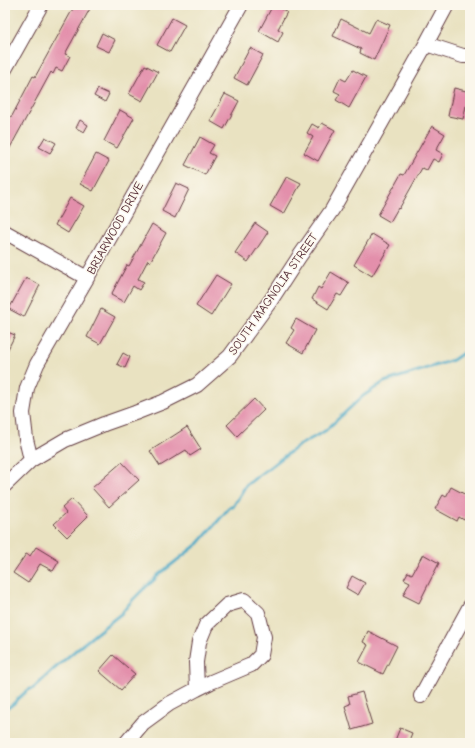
<svg xmlns="http://www.w3.org/2000/svg" width="475" height="748" viewBox="0 0 475 748" font-family="'Comic Neue',sans-serif">
<rect width="100%" height="100%" fill="#fbf7ec"/>
<filter id="ink" filterUnits="userSpaceOnUse"><feTurbulence type="fractalNoise" baseFrequency=".025" numOctaves="2"/><feDisplacementMap in="SourceGraphic" scale="8" xChannelSelector="R" yChannelSelector="G"/><feConvolveMatrix kernelMatrix="1 2 1 2 8 2 1 2 1" color-interpolation-filters="sRGB"/></filter>
<filter id="wash" filterUnits="userSpaceOnUse"><feTurbulence type="fractalNoise" baseFrequency=".012" numOctaves="4" result="noise"/><feDisplacementMap in="SourceGraphic" scale="16" xChannelSelector="R" yChannelSelector="G"/><feGaussianBlur stdDeviation="0.9" result="paint"/><feColorMatrix in="noise" values="0 0 0 0 0 0 0 0 0 0 0 0 0 0 0 0 0 1.4 0 .05"/><feComposite in="paint" operator="in"/></filter>
<g filter="url(#wash)">
<rect width="100%" height="100%" fill="#e9e2c1"/>
<g fill="none" stroke-linecap="round" stroke-linejoin="round">
<path stroke="#46a7c5" stroke-width="3" d="M5 709C8 708 11 706 13 704 20 698 26 689 34 688 62 660 91 637 122 613 129 603 139 593 148 585 151 582 155 580 157 576L199 543 230 507H233L246 485 298 446 325 431 363 396 384 382 453 360 470 348"/>
</g>
<g id="blocks">
<path fill="#e38fab" d="M75 5H92L65 54 70 56 62 71 56 68 53 74 51 72 5 157V126L11 116H12L33 76 35 77Z
M273 5H275L287 12 278 29 283 32 278 42 259 31Z
M172 18 185 25 170 52 157 45Z
M341 19 369 33 376 19 390 25 374 60 360 53 361 49 333 36Z
M102 33 115 40 109 52 96 46Z
M250 48 263 55 247 85 234 78Z
M145 65 158 72 142 101 129 94Z
M353 70 366 77 349 108 336 100 340 94 334 91 340 78 346 81Z
M454 88 470 92V107L466 106 463 119 448 116Z
M98 89 109 94 105 102 94 96Z
M225 94 239 101 224 129 210 121Z
M120 110 134 118 117 148 104 141Z
M80 120 88 125 84 132 76 128Z
M322 123 335 130 318 161 304 153 313 137 307 133 312 124 319 128Z
M432 126 445 134 436 150 443 154 439 162 433 159 427 170 422 168 399 209 398 208 390 222 378 215 401 174 404 175Z
M45 137 56 143 50 153 39 147Z
M200 137 214 145 209 153 215 156 205 175 185 165Z
M96 154 109 161 93 191 80 184Z
M287 176 301 183 284 214 270 206Z
M176 183 189 189 175 218 162 211Z
M70 198 84 206 68 233 55 225Z
M255 223 268 232 248 262 235 253Z
M152 224 166 233 150 262 148 260 138 279 144 282 139 290 133 286 124 302 111 295 127 265 129 266Z
M372 234 390 245 372 276 354 265Z
M331 272 349 283 341 296 337 294 328 309 312 299 318 287 321 289Z
M216 275 231 284 211 316 196 306Z
M26 278 40 285 24 317 9 309Z
M101 309 115 317 100 344 87 337Z
M296 319 315 330 303 353 286 343 294 330 291 328Z
M5 331 15 335 5 355Z
M123 353 130 357 125 368 117 364Z
M254 399 264 410 237 436 227 425Z
M187 427 201 449 190 456 186 450 160 466 150 451Z
M122 462 139 480 109 507 92 488Z
M451 487 470 497V509L464 520 459 517 457 521 435 509 443 495 446 497Z
M72 499 88 516 67 537 54 524 66 513 62 508Z
M36 547 59 561 53 571 40 564 28 583 13 573 26 554 30 556Z
M423 554 439 563 419 603 403 595 410 582 404 579 408 572 412 574Z
M352 576 365 583 358 595 346 588Z
M368 631 397 646 383 674 359 662 368 645 363 642Z
M113 655 135 674 121 690 99 671Z
M362 692 372 724 352 730 345 706 350 704 348 696Z
M400 728 412 733 408 743H394Z"/>
</g>
</g>
<g filter="url(#ink)">
<use href="#blocks" fill-opacity="0" stroke="#623c42" stroke-width="1"/>
<g fill="none" stroke-linecap="round" stroke-linejoin="round">
<g stroke="#623c42" stroke-width="16">
<path id="minor" d="M426 44 463 56H470
M5 69 41 5
M5 232 87 278
M31 460 26 439 23 413 27 388 37 364 87 278 241 5
M5 485 31 460 65 440 104 424 135 413 163 402 197 385 230 356 271 300 299 257 332 210 426 44 447 5
M244 600 258 613 264 637 261 655 251 665 211 682 197 689 196 662 199 642 206 625 227 605Z
M421 696 470 606
M126 743 143 723 169 704 197 689"/>
</g>
<use href="#minor" stroke="#fff" stroke-width="14"/>
</g>
</g>
<g text-anchor="middle" dominant-baseline="central" stroke-width="3" stroke-linejoin="round" paint-order="stroke">
<g font-size="12" fill="#4a1f2b" stroke="#fbf7ec">
<text transform="translate(115 228) rotate(-61)">BRIARWOOD DRIVE</text>
<text transform="translate(273 294) rotate(-55)">SOUTH MAGNOLIA STREET</text>
</g>
</g>
<rect width="475" height="748" fill="none" stroke="#fbf7ec" stroke-width="20"/>
</svg>
